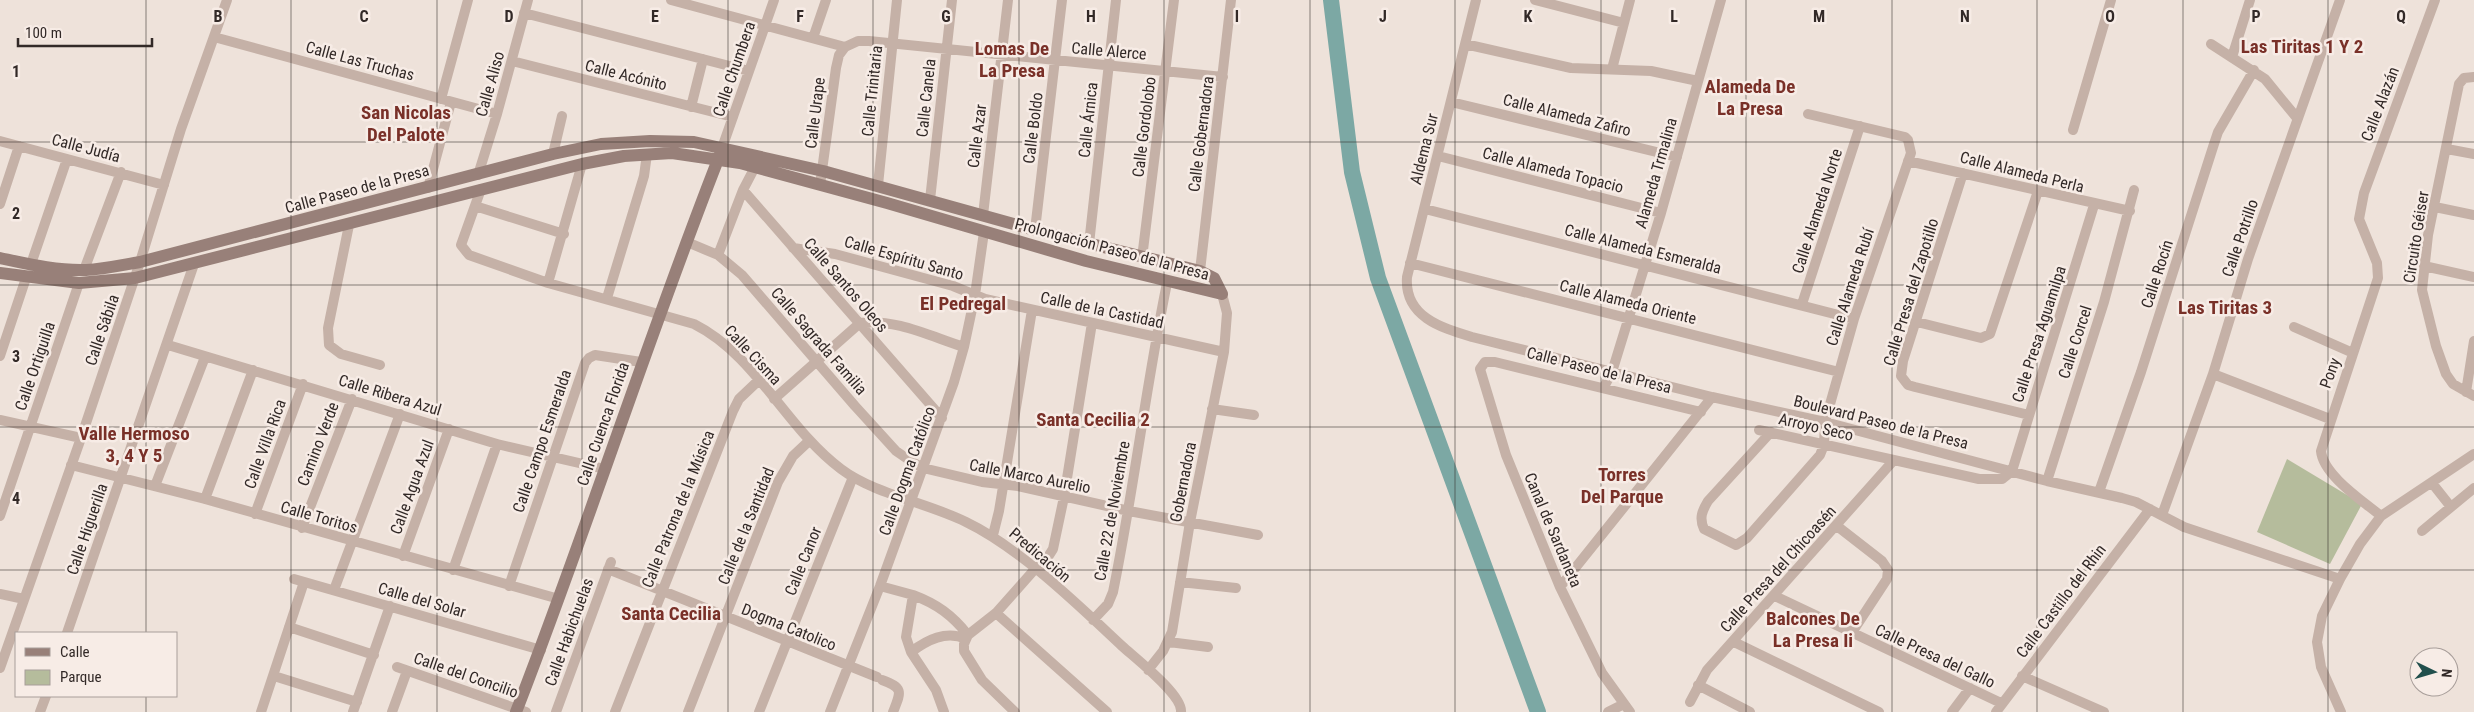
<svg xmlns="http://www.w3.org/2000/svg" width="2474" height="712" viewBox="0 0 2474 712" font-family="'Roboto Condensed',sans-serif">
<rect width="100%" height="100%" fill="#eee2da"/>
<path fill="#b5bc9c" d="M2287 459 2362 504 2330 564 2257 532Z"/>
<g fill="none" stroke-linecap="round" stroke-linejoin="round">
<path stroke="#7ca8a4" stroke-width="16" d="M1331 0 1352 172 1378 278 1538 712"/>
<path stroke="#c5b1a7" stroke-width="10" d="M671 0 845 47 858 41H869L1223 77
M1476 0 1407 277C1404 317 1442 328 1472 337L1712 397 1825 422 2047 481 2122 498 2136 502 2184 527 2340 579
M1535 0 1624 23
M524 13 749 71
M214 37 497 114
M813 38 826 0
M1465 44 1571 68 1651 71 1698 81
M2211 44 2265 79 2297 118
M2232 57 2250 0
M512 61 733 117
M1612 69 1630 0
M2474 77 2464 78 2459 84 2428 235 2422 290 2436 346 2446 374 2453 384 2474 396
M441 99 468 0
M1451 102 1677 157
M691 107 703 59
M2073 130 2111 0
M0 141 164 185
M722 148 774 0
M2447 149 2474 154
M553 154 562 116
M1438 156 1661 213
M1908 161 2130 211
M755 167 743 190 942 418
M1963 173 1903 361 1901 376 1908 385 1915 387 2029 415
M478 175 497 114 528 0
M820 185 836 68 839 55 845 47
M878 185 897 0
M428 188 451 102
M481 189 461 245 469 255 548 283 694 324C756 355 786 428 841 469 874 494 928 503 966 522 1020 548 1078 605 1122 646 1135 658 1183 695 1181 712
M930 200 952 0
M0 204 19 146
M475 206 564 234
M2435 207 2474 215
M1425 209 1854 319
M983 215 1008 0
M349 225 328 328 329 345 341 354 380 365
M1035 230 1062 0
M687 242 718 255 742 275 855 406 896 451 912 462 923 468 982 482 1018 486 1129 511 1258 535
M1089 244 1116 0
M793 248 835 254 953 286 985 299 1224 352
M718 255 743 190
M1142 258 1174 0
M1410 263 1839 372
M31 264 67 159
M2424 266 2474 277
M84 270 121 172
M1200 271 1231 0
M548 283 582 164
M607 298 644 176 647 154
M1802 304 1860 126
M1917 322 1981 338 1990 334 2038 191
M2294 327 2353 353
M168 345 497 444 605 469
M0 356 26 278
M2213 374 2330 419
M1604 387 1612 372 1661 213 1721 0
M2466 392 2474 341
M774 399 860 323C894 318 932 337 964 347
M1212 409 1254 415
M0 420 81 438
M1759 430 1979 479H2002L2012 471
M1771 432 1708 501C1702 511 1699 518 1704 529L1736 545 1747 538 1820 455 1824 445 1825 422 1854 319 1911 153 1908 140 1905 137 1808 114
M71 465 205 499 559 599
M2012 471 2094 205
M2047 481 2104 302 2134 190
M2432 483 2451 507
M155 486 205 357
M2099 492 2141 372 2213 147 2218 132 2254 70
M205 499 253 370
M255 514 303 384
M2162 515 2213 374 2248 259 2340 0
M0 516 79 283
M2381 516C2363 501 2323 475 2321 451L2378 278 2377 263 2359 219 2364 193 2435 0
M1837 526 1882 561 1888 570 1887 579 1851 634
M302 528 352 399
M2422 531 2474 488
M993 535 999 511 1032 310
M403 556 449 429
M608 569 877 677
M453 570 497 444
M294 579 541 650
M1180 582 1236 588
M509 586 585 363 589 358 595 355 641 362
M880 586 913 595 906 637 911 652 936 690 944 712
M1560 587 1712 397
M334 590 400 414
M0 594 24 599
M913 595C937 604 952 615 968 635
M1775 596 2001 703
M996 613 1107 712
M1093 620 1108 604 1113 592C1134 489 1146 385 1167 283
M289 627 374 655
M67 633 194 264
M1169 642 1208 647
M1734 642 1879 712
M911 652C927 640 946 630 966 639
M397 667 526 712
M0 668 81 438 140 262 181 129 227 0
M1148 670 1163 651 1172 632 1190 522 1224 352 1227 313 1222 294
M274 676 357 702
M2022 676 2104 712
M882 680C904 688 901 692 893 712
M1698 685 1750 712
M1690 702 1707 670 1894 460
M40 712 46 696
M261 712 304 582
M353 712 390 606
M392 712 407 671
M556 712 611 562
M615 712 733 411 739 399 758 381
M688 712 778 482 793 456 809 441
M759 712 853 477
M830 712 880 586 954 382 964 347 975 295 984 232
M1015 712 982 680 964 651V644L968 635 996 613 1035 569 1046 560 1053 549 1064 497 1092 323
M1608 712 1624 704
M1630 712 1602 673 1560 587 1506 455 1480 369 1485 362H1495L1701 412
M1952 712 1970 688
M1996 712 2150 509
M2341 712 2321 667 2317 642 2322 616 2340 579 2360 544 2381 516 2474 454"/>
<path stroke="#988079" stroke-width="12" d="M0 258C28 264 57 271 86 270 104 269 122 265 140 262L553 154 601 144 650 141 694 142 823 171 1035 230 1200 271 1214 278 1222 294
M0 273 79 283 135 278 582 164 624 156 672 153 740 163 887 203 1086 261 1222 294
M516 712C588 527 648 337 721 152"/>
</g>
<path fill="none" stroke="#322927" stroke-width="1" stroke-opacity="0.55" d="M146 0V633M291 0V712M437 0V712M582 0V712M728 0V712M873 0V712M1019 0V712M1164 0V712M1310 0V712M1455 0V712M1601 0V712M1746 0V712M1892 0V712M2037 0V712M2183 0V712M2328 0V712M0 142H2474M0 285H2474M0 427H2474M0 570H2474M146 696V712"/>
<g text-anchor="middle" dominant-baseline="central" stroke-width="5" stroke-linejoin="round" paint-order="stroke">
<g font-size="16" fill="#322927" stroke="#f7ece6">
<text transform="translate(1109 51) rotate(5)">Calle Alerce</text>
<text transform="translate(360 61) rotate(15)">Calle Las Truchas</text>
<text transform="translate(734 69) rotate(-71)">Calle Chumbera</text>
<text transform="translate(626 75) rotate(14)">Calle Acónito</text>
<text transform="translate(490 84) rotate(-74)">Calle Aliso</text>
<text transform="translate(872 91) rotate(-84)">Calle Trinitaria</text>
<text transform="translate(926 98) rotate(-84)">Calle Canela</text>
<text transform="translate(2380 104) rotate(-69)">Calle Alazán</text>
<text transform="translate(815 113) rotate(-83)">Calle Urape</text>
<text transform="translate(1567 115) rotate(14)">Calle Alameda Zafiro</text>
<text transform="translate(1088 120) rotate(-84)">Calle Árnica</text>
<text transform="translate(1144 127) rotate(-83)">Calle Gordolobo</text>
<text transform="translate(1033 128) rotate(-83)">Calle Boldo</text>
<text transform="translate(1201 134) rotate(-83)">Calle Gobernadora</text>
<text transform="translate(977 136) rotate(-83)">Calle Azar</text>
<text transform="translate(86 148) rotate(15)">Calle Judía</text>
<text transform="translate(1424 149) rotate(-76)">Aldema Sur</text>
<text transform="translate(1553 170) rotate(14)">Calle Alameda Topacio</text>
<text transform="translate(2022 172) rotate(14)">Calle Alameda Perla</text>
<text transform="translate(1656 173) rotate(-74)">Alameda Trmalina</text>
<text transform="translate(357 189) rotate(-15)">Calle Paseo de la Presa</text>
<text transform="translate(1817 211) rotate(-72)">Calle Alameda Norte</text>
<text transform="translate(2416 237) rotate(-81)">Circuito Géiser</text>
<text transform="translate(2240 238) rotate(-71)">Calle Potrillo</text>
<text transform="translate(1112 249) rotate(15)">Prolongación Paseo de la Presa</text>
<text transform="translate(1643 249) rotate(14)">Calle Alameda Esmeralda</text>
<text transform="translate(904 258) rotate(16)">Calle Espíritu Santo</text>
<text transform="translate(2157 274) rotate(-72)">Calle Rocín</text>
<text transform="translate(846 285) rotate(49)">Calle Santos Oleos</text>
<text transform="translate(1850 287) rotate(-72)">Calle Alameda Rubí</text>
<text transform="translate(1911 292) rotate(-73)">Calle Presa del Zapotillo</text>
<text transform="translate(1628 302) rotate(14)">Calle Alameda Oriente</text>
<text transform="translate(1102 310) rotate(12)">Calle de la Castidad</text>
<text transform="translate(102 330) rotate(-71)">Calle Sábila</text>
<text transform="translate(2039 334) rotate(-72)">Calle Presa Aguamilpa</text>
<text transform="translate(819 341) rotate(49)">Calle Sagrada Familia</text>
<text transform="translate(2075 342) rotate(-72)">Calle Corcel</text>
<text transform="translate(753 355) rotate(47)">Calle Cisma</text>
<text transform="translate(35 366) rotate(-71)">Calle Ortiguilla</text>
<text transform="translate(1599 370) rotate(14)">Calle Paseo de la Presa</text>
<text transform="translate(2330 373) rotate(-70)">Pony</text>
<text transform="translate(390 395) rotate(17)">Calle Ribera Azul</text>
<text transform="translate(1881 422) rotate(14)">Boulevard Paseo de la Presa</text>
<text transform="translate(603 424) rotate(-71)">Calle Cuenca Florida</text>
<text transform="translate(1816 427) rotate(13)">Arroyo Seco</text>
<text transform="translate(542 441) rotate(-71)">Calle Campo Esmeralda</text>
<text transform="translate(265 444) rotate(-70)">Calle Villa Rica</text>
<text transform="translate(318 444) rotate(-69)">Camino Verde</text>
<text transform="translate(907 471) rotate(-70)">Calle Dogma Católico</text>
<text transform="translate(1030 476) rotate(11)">Calle Marco Aurelio</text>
<text transform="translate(1183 482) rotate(-79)">Gobernadora</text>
<text transform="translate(412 487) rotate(-70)">Calle Agua Azul</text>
<text transform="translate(678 509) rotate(-68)">Calle Patrona de la Música</text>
<text transform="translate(1112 511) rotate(-80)">Calle 22 de Noviembre</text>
<text transform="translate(319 517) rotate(16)">Calle Toritos</text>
<text transform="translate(746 526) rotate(-68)">Calle de la Santidad</text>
<text transform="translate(87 529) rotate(-71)">Calle Higuerilla</text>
<text transform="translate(1553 530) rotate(67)">Canal de Sardaneta</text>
<text transform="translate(1040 555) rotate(40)">Predicación</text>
<text transform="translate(803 561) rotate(-68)">Calle Canor</text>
<text transform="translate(1778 569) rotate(-48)">Calle Presa del Chicoasén</text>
<text transform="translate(422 600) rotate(16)">Calle del Solar</text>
<text transform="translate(2061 601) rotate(-53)">Calle Castillo del Rhin</text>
<text transform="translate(789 627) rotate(22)">Dogma Catolico</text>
<text transform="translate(569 632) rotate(-70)">Calle Habichuelas</text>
<text transform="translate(1935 656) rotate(25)">Calle Presa del Gallo</text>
<text transform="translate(466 675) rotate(19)">Calle del Concilio</text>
</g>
<g font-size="19" font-weight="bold" fill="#793028" stroke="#f7ece6">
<text x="2302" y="46">Las Tiritas 1 Y 2</text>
<text x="1012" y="48">Lomas De<tspan x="1012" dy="22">La Presa</tspan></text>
<text x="1750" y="86">Alameda De<tspan x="1750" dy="22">La Presa</tspan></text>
<text x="406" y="112">San Nicolas<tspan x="406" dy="22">Del Palote</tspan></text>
<text x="963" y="303">El Pedregal</text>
<text x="2225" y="307">Las Tiritas 3</text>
<text x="1093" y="419">Santa Cecilia 2</text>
<text x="134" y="433">Valle Hermoso<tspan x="134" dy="22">3, 4 Y 5</tspan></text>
<text x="1622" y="474">Torres<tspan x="1622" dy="22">Del Parque</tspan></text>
<text x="671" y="613">Santa Cecilia</text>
<text x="1813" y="618">Balcones De<tspan x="1813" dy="22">La Presa Ii</tspan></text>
</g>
</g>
<g font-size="16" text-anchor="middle" font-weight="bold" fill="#322927" stroke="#f7ece6" stroke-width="5" stroke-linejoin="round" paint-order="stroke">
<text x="218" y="22">B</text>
<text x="364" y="22">C</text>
<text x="509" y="22">D</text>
<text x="655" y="22">E</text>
<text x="800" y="22">F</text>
<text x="946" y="22">G</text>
<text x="1091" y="22">H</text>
<text x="1237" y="22">I</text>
<text x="1383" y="22">J</text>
<text x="1528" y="22">K</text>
<text x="1674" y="22">L</text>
<text x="1819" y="22">M</text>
<text x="1965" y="22">N</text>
<text x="2110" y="22">O</text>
<text x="2256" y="22">P</text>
<text x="2401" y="22">Q</text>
<text x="16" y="77">1</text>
<text x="16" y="219">2</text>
<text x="16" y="362">3</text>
<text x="16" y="504">4</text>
</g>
<rect x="15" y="632" width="162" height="65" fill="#f7ece6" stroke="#a89e9a"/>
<rect x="25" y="648" width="25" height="8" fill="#988079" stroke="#a89e9a"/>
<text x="60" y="657" font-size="15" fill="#322927">Calle</text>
<rect x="25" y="670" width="25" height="15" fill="#b5bc9c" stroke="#a89e9a"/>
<text x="60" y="682" font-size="15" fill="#322927">Parque</text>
<g transform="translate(2434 672) rotate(95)"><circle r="24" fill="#f7ece6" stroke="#a89e9a"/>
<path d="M0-4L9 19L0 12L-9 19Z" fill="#214f4c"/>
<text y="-8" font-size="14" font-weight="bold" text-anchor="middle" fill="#322927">N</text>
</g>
<path d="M18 38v8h134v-8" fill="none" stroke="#322927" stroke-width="2.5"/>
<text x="25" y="38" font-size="15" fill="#322927" stroke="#f7ece6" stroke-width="4" paint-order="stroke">100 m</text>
</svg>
